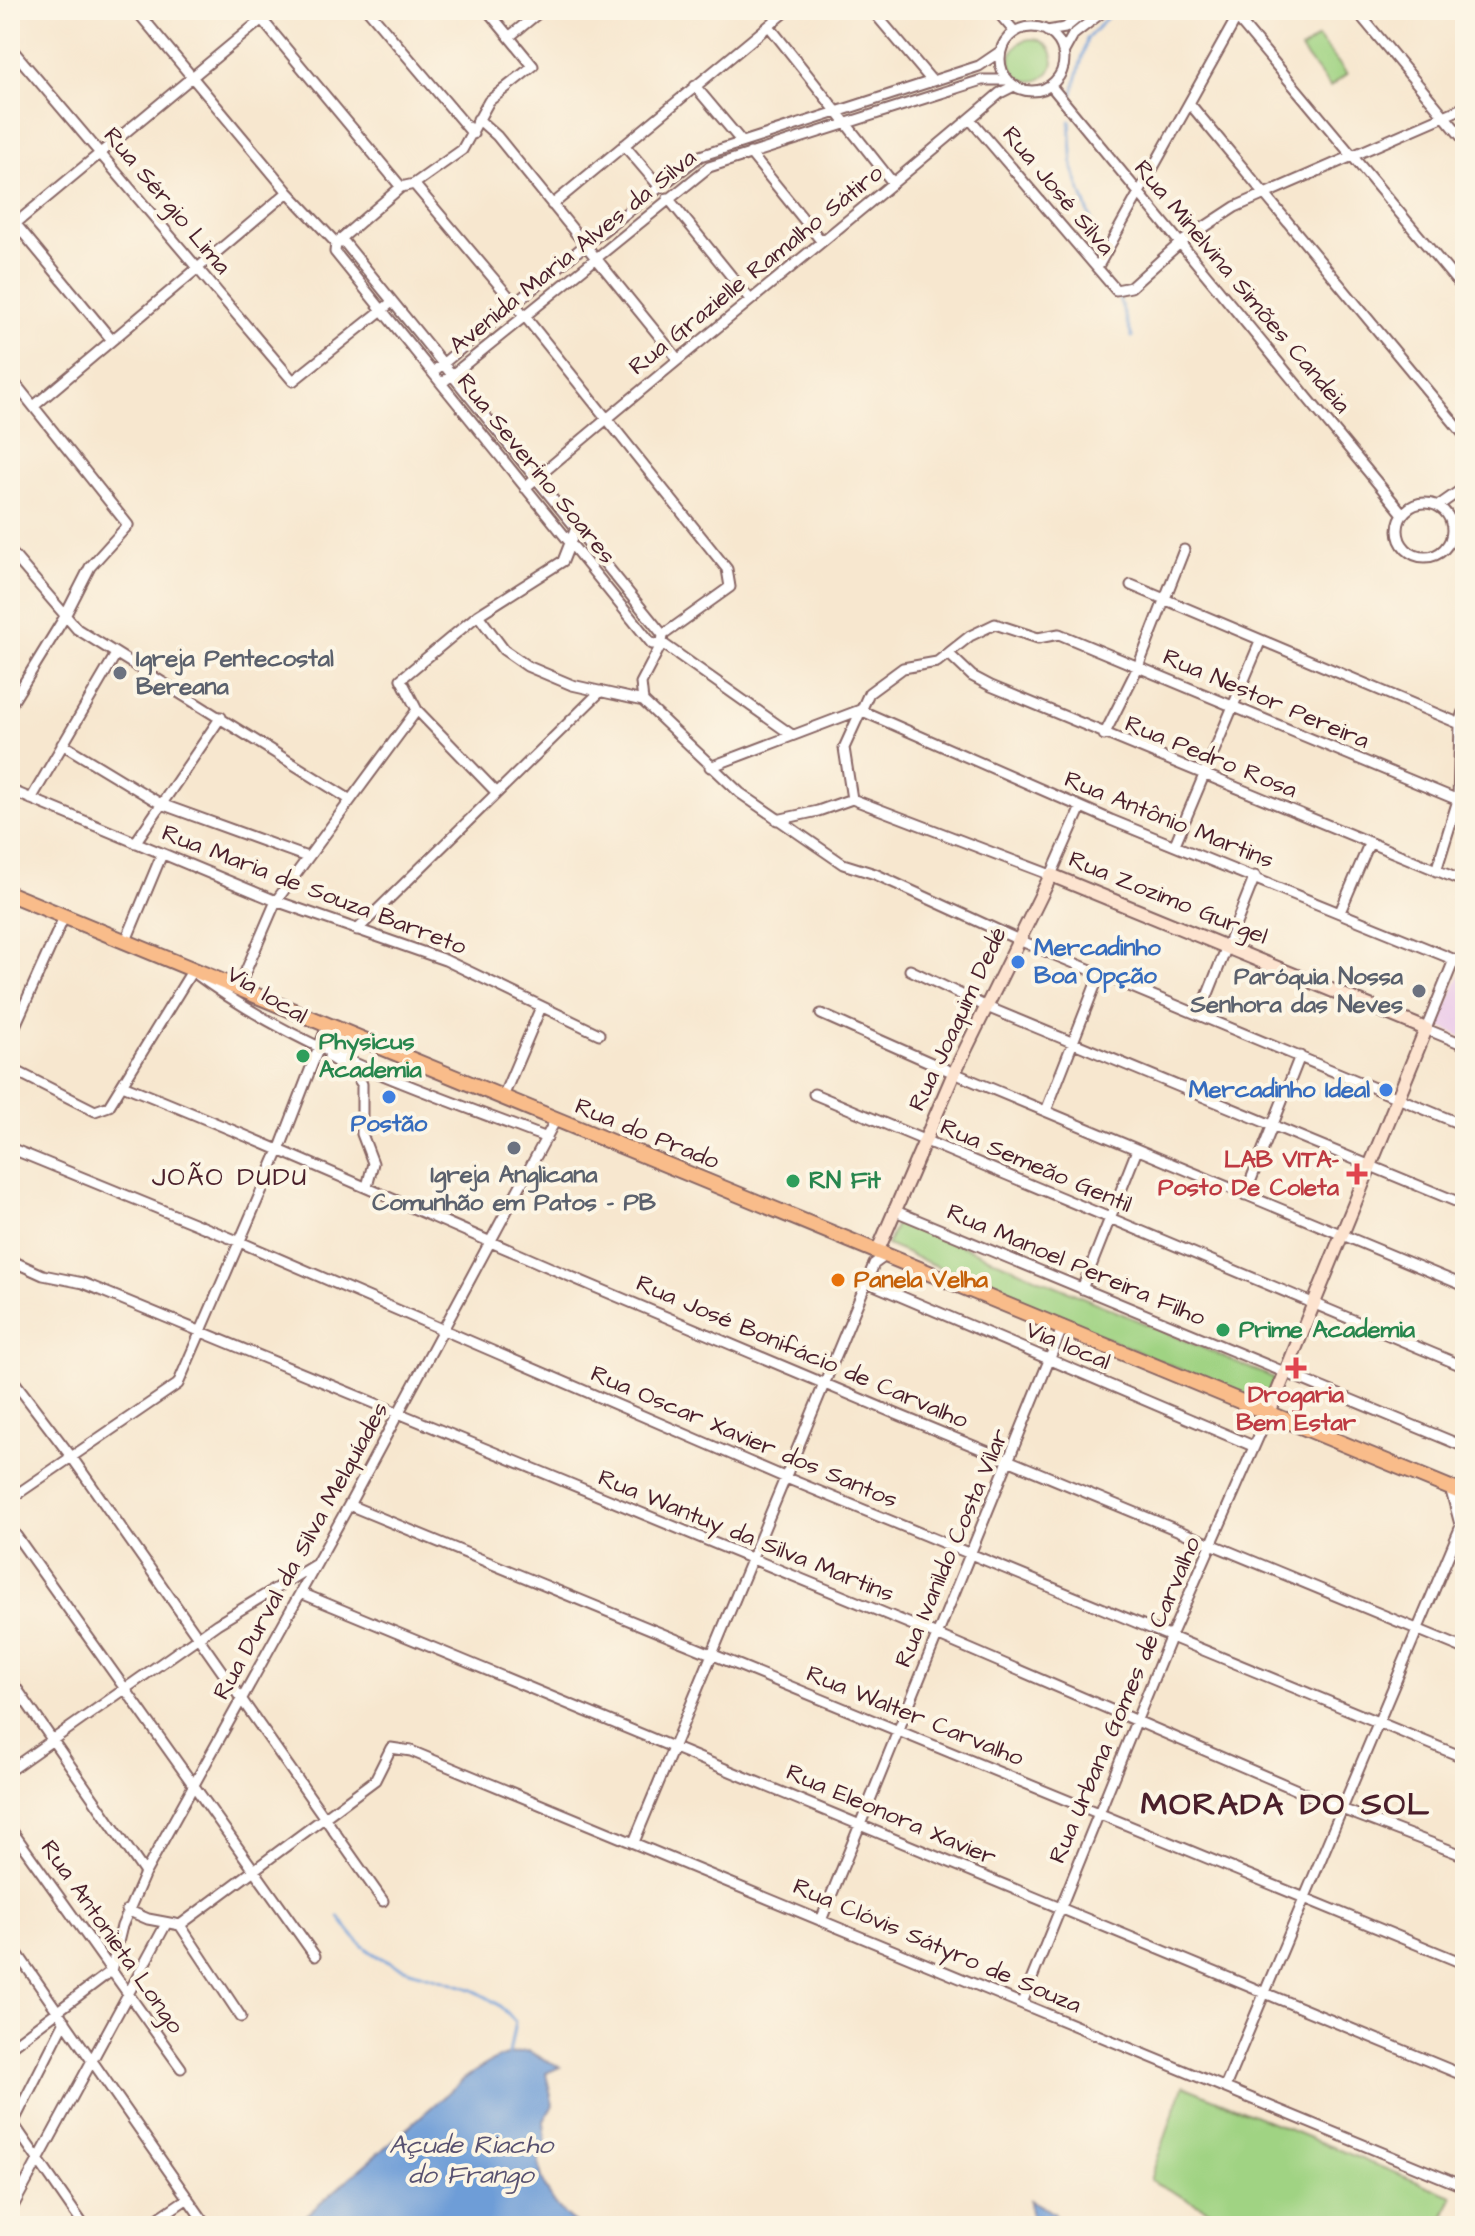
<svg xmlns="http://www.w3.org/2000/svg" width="1475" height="2236" viewBox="0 0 1475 2236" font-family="'Architects Daughter',sans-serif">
<rect width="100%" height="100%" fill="#fcf5e5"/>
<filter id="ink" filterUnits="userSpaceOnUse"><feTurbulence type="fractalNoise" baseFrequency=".0125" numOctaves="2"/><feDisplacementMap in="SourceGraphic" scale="16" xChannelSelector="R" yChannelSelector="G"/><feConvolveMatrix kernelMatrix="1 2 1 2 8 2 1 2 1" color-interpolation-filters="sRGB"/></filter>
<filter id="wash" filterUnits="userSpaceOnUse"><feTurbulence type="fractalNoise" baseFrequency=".006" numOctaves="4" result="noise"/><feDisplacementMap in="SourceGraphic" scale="32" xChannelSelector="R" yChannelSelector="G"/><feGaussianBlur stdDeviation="1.8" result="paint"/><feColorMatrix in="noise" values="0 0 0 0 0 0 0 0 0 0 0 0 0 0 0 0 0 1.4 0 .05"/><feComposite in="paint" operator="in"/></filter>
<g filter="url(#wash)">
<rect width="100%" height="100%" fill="#f7e7cf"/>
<path fill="#edd0e9" d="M1462 970 1465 971V1038L1438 1026Z"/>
<path fill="#a0d383" stroke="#757957" stroke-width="2" d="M1318 37 1347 74 1330 87 1301 50Z
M1011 60a21 21 0 1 1 42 0a21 21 0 1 1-42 0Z
M898 1219 1274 1378 1264 1405 887 1245Z
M1183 2086 1452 2196 1440 2226H1239L1150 2180Z"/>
<path fill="#6e9dd7" stroke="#5c5e81" stroke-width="2" d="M528 2051 560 2067 546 2073 553 2105 544 2121 546 2145 538 2154C540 2185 552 2209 579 2226H294L464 2079C485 2064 502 2053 528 2051Z
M1030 2200 1054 2213 1061 2226H1032Z"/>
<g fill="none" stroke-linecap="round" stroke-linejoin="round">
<path stroke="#6e9dd7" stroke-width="3" d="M1070 104 1087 39 1114 10
M1070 121 1073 169 1094 228
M1119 298 1132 337
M339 1917C346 1926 354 1938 363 1946 408 1984 478 1972 515 2022L509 2054"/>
</g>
</g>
<g filter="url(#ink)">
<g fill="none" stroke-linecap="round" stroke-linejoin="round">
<g stroke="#876564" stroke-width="13">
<path id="street" d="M136 10 288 192 336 243H345L663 635
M254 10 401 187
M368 10 473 134
M872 10 932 81
M996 10 1015 32
M1356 10 1465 141
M1237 18 1465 291
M769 26 893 183
M1000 59a32 32 0 1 1 64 0a32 32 0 1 1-64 0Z
M1047 31 1065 28 1087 10
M509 37 542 10
M10 47 293 381 392 302
M1063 53 1073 35 1105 10
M695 86 742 142
M1051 86 1403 514
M1190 104 1465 436
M478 119 497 136 677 358
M970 119 1116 290 1131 287 1180 243 1235 207 1465 107
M624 145 659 186
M750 153 822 242
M414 184 515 304 727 569 730 587 663 635
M668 198 749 298
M552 205 788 10
M10 217 111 339
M10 228 273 10
M336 243 335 252 652 644 662 643 663 635
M336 243 401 187 414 184 462 150 489 101 533 66 487 10
M1097 268 1241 10
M433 372 585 245 700 156 979 66 1001 51
M10 377 128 525 90 567 64 618 10 706
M442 383 709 167 982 80H1008
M34 406 288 192
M525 488C681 354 844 227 1000 93L1014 86
M1398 530a27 27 0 1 1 54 0a27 27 0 1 1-54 0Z
M1438 506 1465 487
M1451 524 1465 512
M1452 532 1465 538
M10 551 77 629 349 799
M1131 585 1465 726
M478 615 504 650 527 666 572 685 643 701 740 793 843 864 875 874 1019 940 1465 1126
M950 655 972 676 991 686 1465 882
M643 701 641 683 662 643 792 735
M1104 735 1138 667 1184 550
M62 744 161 804 307 857
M710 767 860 710 1111 820 1465 964
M10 790 276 901 445 960 599 1034
M496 792 417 710 401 679 478 615 563 561 576 528
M31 799 116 654
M852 799 844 748 869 693 903 668 937 662 970 636 995 624 1038 638 1059 634 1458 800
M852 799 1051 875 1081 807
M777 820 818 811 852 799
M135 843 221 717
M1175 844 1260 642
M1436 871 1458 800 1460 724 1465 708
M1340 912 1369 844
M357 930 601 691
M125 943 162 854
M1454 960 1426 1029 1465 1045
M910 970 987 1007 1465 1205
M238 989 276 901 417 710
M821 1014 954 1073 1465 1286
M1200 1014 1255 876
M10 1037 64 917
M329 1057 355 1074 362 1084V1134L373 1163 367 1187
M10 1068 95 1111 109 1106 192 971C297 1051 425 1091 547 1138
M125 1086C283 1149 438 1220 595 1287 884 1410 1175 1530 1465 1649
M814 1094 1465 1367
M502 1099 541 1007
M1046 1111 1100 973
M10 1148 240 1242 784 1477 1465 1758
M1245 1195 1300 1056
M893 1210 1465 1447
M10 1260 43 1275 83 1283 937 1635 1339 1808 1465 1856
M867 1282 1253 1446
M1082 1289 1137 1150
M10 1376 73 1459 383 1901
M1450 1487 1465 1543
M10 1499 178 1384 280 1148 327 1026
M349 1505 1465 1964
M10 1527 315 1956
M301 1593 1465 2076
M10 1679 145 1873
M10 1770 217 1624 316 1564
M10 1828 181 2068
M634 1842 874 1264 885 1256
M127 1910 148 1919 180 1925 241 2017
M822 1918 1063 1326
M180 1925 375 1780 391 1748 411 1751 1465 2187
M10 1943 207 2226
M1022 2003 1170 1638 1269 1413
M10 2047 111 1971 122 1926 145 1873 349 1505 555 1121
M1225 2087 1461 1526
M10 2119 84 2226
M12 2125 65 2021
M10 2212 166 1924
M147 2226 188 2198"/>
</g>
<g stroke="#876564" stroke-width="16">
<path id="secondary" d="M878 1250 954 1073 1051 875 1426 1029 1269 1413"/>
</g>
<g stroke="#876564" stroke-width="18">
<path id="primary" d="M10 894 1465 1494"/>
</g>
<use href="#street" stroke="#fff" stroke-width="9"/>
<use href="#secondary" stroke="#fde4d0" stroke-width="12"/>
<use href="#primary" stroke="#f9bc8a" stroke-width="14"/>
</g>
</g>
<g fill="#6b7280" stroke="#fcf5e5" stroke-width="3">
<circle cx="120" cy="673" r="8"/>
<circle cx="1419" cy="991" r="8"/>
<circle cx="514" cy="1148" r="8"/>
</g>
<g fill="#3f7fe0" stroke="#fcf5e5" stroke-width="3">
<circle cx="1018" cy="962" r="8"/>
<circle cx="1386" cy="1090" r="8"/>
<circle cx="389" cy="1097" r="8"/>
</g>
<g fill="#2e9e5b" stroke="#fcf5e5" stroke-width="3">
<circle cx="303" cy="1056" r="8"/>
<circle cx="793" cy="1181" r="8"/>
<circle cx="1223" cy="1330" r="8"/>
</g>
<g fill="#e0444e" stroke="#fcf5e5" stroke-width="3">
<path d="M1353 1162h8v8h8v8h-8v8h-8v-8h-8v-8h8z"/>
<path d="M1292 1356h8v8h8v8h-8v8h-8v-8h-8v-8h8z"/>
</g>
<circle fill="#e8710a" stroke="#fcf5e5" stroke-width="3" cx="838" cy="1280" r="8"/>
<g text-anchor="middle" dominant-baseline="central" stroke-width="8" stroke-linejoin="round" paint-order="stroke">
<g font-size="24" fill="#4a1f2b" stroke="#fcf5e5">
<text transform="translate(1058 191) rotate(50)">Rua José Silva</text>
<text transform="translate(167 201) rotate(50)">Rua Sérgio Lima</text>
<text transform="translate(573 252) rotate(-39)">Avenida Maria Alves da Silva</text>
<text transform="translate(756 270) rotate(-39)">Rua Grazielle Ramalho Sátiro</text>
<text transform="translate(1242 287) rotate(50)">Rua Minelvina Simões Candeia</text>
<text transform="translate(536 469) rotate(51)">Rua Severino Soares</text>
<text transform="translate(1266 699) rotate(23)">Rua Nestor Pereira</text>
<text transform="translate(1211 757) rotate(22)">Rua Pedro Rosa</text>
<text transform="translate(1169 820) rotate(22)">Rua Antônio Martins</text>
<text transform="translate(314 890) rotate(21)">Rua Maria de Souza Barreto</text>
<text transform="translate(1168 898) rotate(22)">Rua Zozimo Gurgel</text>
<text transform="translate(267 995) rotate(31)">Via local</text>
<text transform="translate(958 1019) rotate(-65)">Rua Joaquim Dedé</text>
<text transform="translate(647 1134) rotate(22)">Rua do Prado</text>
<text transform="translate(1036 1166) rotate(23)">Rua Semeão Gentil</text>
<text transform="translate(1076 1265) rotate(23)">Rua Manoel Pereira Filho</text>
<text transform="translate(1068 1346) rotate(23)">Via local</text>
<text transform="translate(802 1352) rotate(23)">Rua José Bonifácio de Carvalho</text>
<text transform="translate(744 1437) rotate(23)">Rua Oscar Xavier dos Santos</text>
<text transform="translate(746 1536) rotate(22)">Rua Wantuy da Silva Martins</text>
<text transform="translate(952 1548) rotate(-67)">Rua Ivanildo Costa Vilar</text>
<text transform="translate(301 1551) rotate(-61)">Rua Durval da Silva Melquíades</text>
<text transform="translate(1125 1700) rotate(-67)">Rua Urbana Gomes de Carvalho</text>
<text transform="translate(915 1716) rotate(22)">Rua Walter Carvalho</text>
<text transform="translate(891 1815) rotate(23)">Rua Eleonora Xavier</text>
<text transform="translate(112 1937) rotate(55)">Rua Antonieta Longo</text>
<text transform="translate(937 1946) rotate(23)">Rua Clóvis Sátyro de Souza</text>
</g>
<g font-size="24" font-weight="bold" fill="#5b616d" stroke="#fcf5e5" text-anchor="start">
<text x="136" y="659">Igreja Pentecostal<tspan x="136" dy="28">Bereana</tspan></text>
<text x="1403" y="977" text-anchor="end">Paróquia Nossa<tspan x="1403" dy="28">Senhora das Neves</tspan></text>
<text x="514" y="1175" text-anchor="middle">Igreja Anglicana<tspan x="514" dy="28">Comunhão em Patos - PB</tspan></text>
</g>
<g font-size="24" font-weight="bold" fill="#366cbe" stroke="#fcf5e5" text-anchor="start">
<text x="1034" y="948">Mercadinho<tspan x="1034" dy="28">Boa Opção</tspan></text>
<text x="1370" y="1090" text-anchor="end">Mercadinho Ideal</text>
<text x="389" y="1124" text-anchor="middle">Postão</text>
</g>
<g font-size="24" font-weight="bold" fill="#27864d" stroke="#fcf5e5" text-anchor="start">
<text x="319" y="1042">Physicus<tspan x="319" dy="28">Academia</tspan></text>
<text x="809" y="1181">RN Fit</text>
<text x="1239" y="1330">Prime Academia</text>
</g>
<g font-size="24" font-weight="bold" fill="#be3a42" stroke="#fcf5e5" text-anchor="end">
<text x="1339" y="1160">LAB VITA-<tspan x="1339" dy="28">Posto De Coleta</tspan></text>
<text x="1296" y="1395" text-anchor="middle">Drogaria<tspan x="1296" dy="28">Bem Estar</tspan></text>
</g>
<g font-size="24" font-weight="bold" fill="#c56008" stroke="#fcf5e5" text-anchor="start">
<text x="854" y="1280">Panela Velha</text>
</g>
<g font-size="26" letter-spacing="2" fill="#4a1f2b" stroke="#fcf5e5">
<text x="230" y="1177">JOÃO DUDU</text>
</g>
<g font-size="26" font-style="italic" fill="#585170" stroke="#fcf5e5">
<text x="471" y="2145">Açude Riacho<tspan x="471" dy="30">do Frango</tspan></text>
</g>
<g font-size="32" font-weight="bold" letter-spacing="2" fill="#4a1f2b" stroke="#fcf5e5">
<text x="1286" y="1804">MORADA DO SOL</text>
</g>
</g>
<rect width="1475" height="2236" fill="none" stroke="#fcf5e5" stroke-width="40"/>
</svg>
